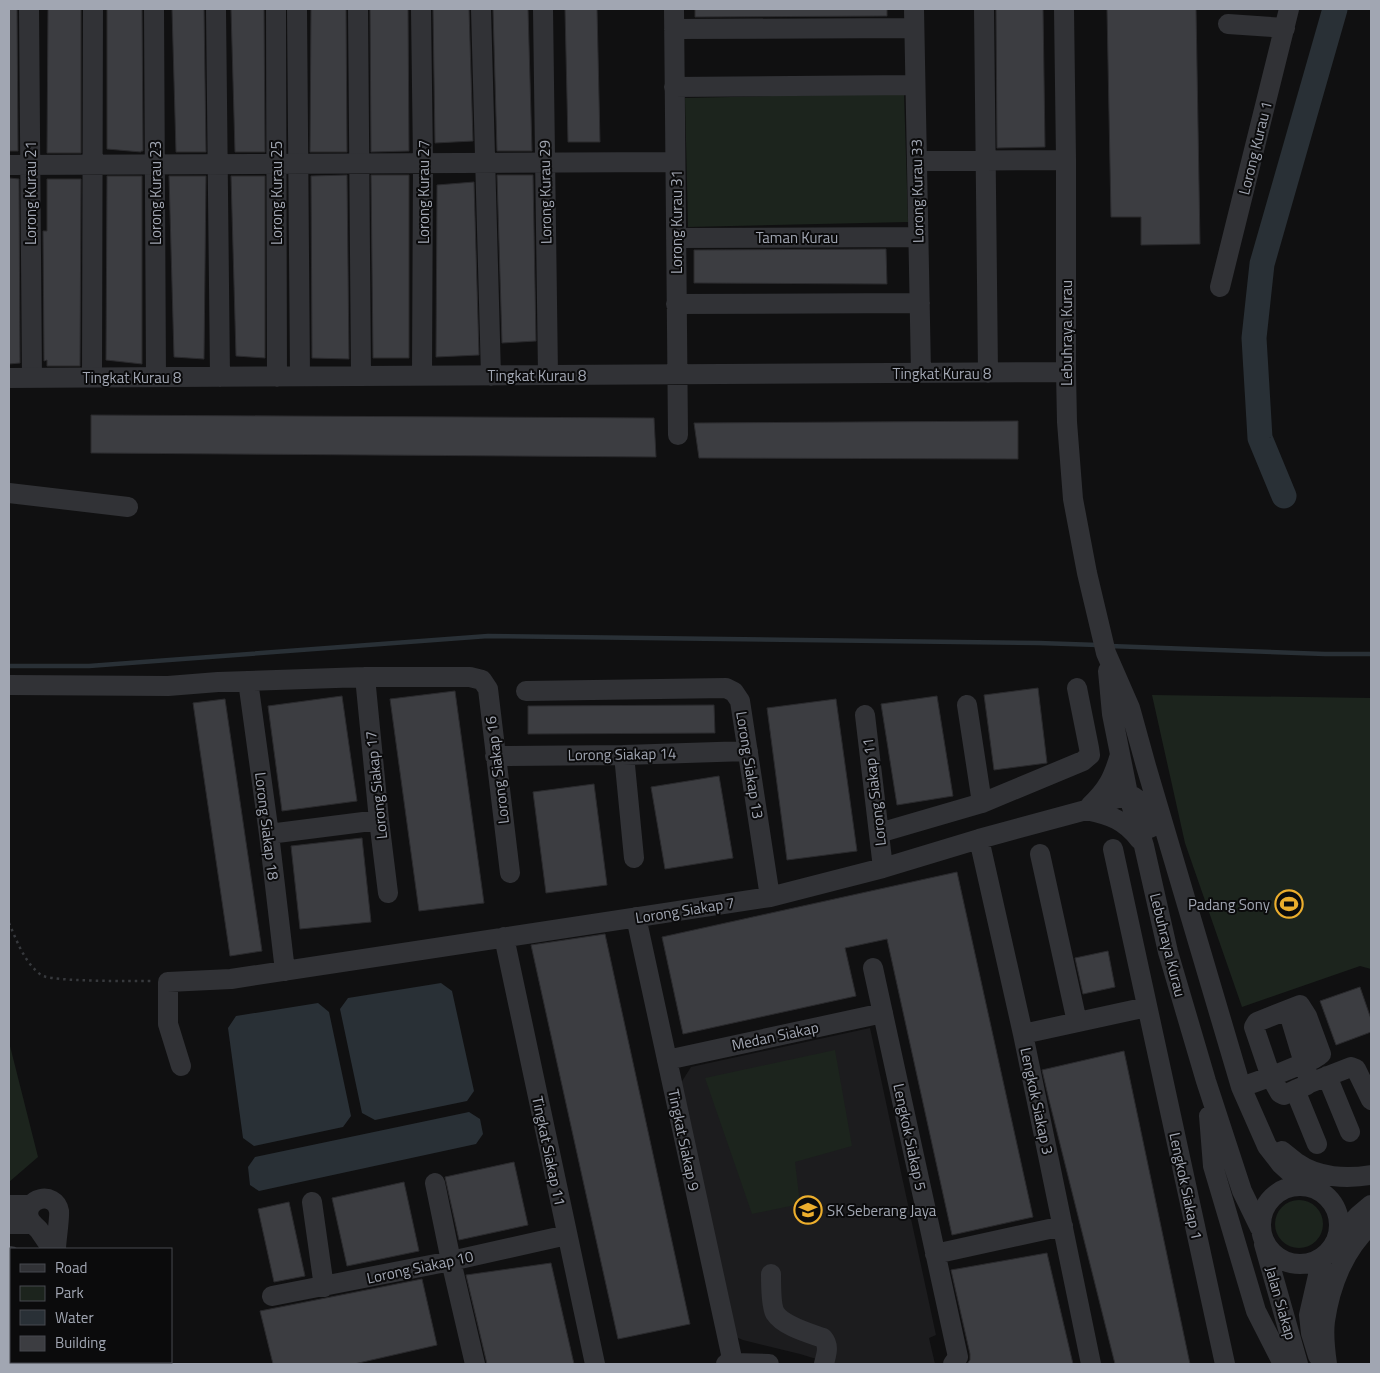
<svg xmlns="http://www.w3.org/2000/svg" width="1380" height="1373" viewBox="0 0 1380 1373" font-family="'Titillium Web',sans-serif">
<rect width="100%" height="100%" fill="#101011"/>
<path fill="#1c1c1e" d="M870 1028 936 1335 929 1338 935 1364H833L800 1354 743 1340 736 1337 679 1086 691 1067Z"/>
<path fill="#1c241d" d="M904 93 908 222 688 227 685 98Z
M1152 695 1371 698V969L1360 966 1242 1007 1185 843Z
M9 1042 38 1157 9 1182Z
M835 1050 852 1146 795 1162 800 1204 752 1214 705 1078Z
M1275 1224a24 24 0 1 1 48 0a24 24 0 1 1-48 0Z"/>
<path fill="#293036" d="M441 983 452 991 474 1091 467 1101 375 1120 362 1113 340 1009 348 998Z
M318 1003 329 1012 351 1116 343 1127 254 1146 243 1138 228 1028 236 1016Z
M469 1112 480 1119 483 1134 476 1144 259 1191 250 1185 248 1167 255 1157Z"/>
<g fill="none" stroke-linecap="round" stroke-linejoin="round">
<path stroke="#293036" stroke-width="4.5" d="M1110 646 1325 654H1371
M9 666H89L488 636 1039 643 1098 645"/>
<path stroke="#293036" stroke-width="25" d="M1284 496 1260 438 1254 338 1262 264 1335 9"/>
</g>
<path fill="#3c3d41" stroke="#2a2a2d" d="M9 9H17L18 151H9Z
M48 9H81V153H47Z
M107 9H142L143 151H141V152L107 149Z
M172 9H204L206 152H176Z
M231 9H264L265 152H235Z
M311 9H346L347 152H310Z
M370 9H408L409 151 371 152Z
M433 9H469L473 141 435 143Z
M493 9H528L532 151H497Z
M565 9H597L600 142H568Z
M695 9H887V16L695 17Z
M996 9H1043L1045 147 997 148Z
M1107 9H1196L1200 244 1141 245V217H1111Z
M347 175 349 359 312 358 311 176Z
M371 175H409V358H373Z
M497 175H533L536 341 502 343Z
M107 176H142V364L106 360Z
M169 176H206L204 359 174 357Z
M231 176H265V358L236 356Z
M9 178 19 179 20 363 9 364Z
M47 179H81L80 366H47V360L44 361 43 231H47Z
M474 182 479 355 436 357 437 185Z
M886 249 887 284 694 283V250Z
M91 415 654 418 656 457 91 453Z
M1018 421V459L699 458 694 423Z
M1038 688 1047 763 994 770 984 695Z
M455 691 484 903 419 911 390 699Z
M342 696 357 801 282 811 268 706Z
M937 696 953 796 897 805 881 704Z
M225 699 262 951 230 956 193 703Z
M836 699 857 851 787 860 767 708Z
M714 705 715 733 528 734V706Z
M719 776 733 858 665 869 651 787Z
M594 784 607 885 546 893 533 792Z
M362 838 371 922 300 929 291 846Z
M957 872 1033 1217 952 1235 887 939 845 948 856 996 683 1034 662 937Z
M605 934 690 1324 618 1339 531 945Z
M1108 951 1115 987 1083 994 1075 958Z
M1360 987 1371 1019V1032L1336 1045 1320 1001Z
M1124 1051 1190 1364H1115L1049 1100 1042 1070Z
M514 1162 528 1225 459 1240 445 1177Z
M404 1182 419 1251 347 1266 332 1198Z
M289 1202 305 1276 274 1282 258 1209Z
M1047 1253 1073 1364H967L970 1360V1354L951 1270Z
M551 1263 574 1364H487L466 1275Z
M422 1279 437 1345 354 1364H273L260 1311Z"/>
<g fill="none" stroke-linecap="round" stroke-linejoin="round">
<path stroke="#37393d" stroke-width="2.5" stroke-dasharray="2.5 4" stroke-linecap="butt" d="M9 923C17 941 24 962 41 975 51 982 134 981 152 981"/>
<path stroke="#313236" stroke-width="20" d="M29 9 32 378
M154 9 156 377
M216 9 220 377
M276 9 277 377
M297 9 300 376
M358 9 361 376
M421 9 423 163 422 376
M481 9 491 376
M543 9 548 375
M674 9 678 435
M914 9 921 373
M984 9 988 373
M1064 9 1066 160V372L1067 422 1073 499 1087 573 1106 653 1130 708 1146 766 1241 1087 1267 1146 1281 1164 1304 1185
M1228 24 1285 28
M674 29 914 28
M674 87 915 85
M917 161 1066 160
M9 165 675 162
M676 238 918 237
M1220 287 1289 9
M676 304 920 303
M9 378 1066 372
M92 378 93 9
M9 493 128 507
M1108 671 1112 714 1128 794 1144 846 1168 952 1206 1081 1242 1191 1260 1228
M365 677 379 820 388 893
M248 681 269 834 285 971
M9 685 168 686 218 682 365 677H470L482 680 488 689 510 873
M526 691 726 688 734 692 740 701 770 897
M967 705 982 803
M865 715 883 868
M624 755 634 858
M495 756 624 755 748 751
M1090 806C1108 789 1113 778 1120 755
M1086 810C1110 815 1125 820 1140 840
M879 833 982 803 1083 761 1090 755 1089 748 1077 688
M269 834 379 820
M979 839 1023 1034 1091 1364
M1113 849 1225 1364
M1040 854 1077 1022
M636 917 733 1363
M504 937 595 1364
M873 968 958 1357 953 1364
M1288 1010 1310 1083 1351 1067 1356 1069 1371 1100
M1023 1034 1147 1007
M667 1060 883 1013
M181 1066 168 1024V982L231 979 770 897 883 868 979 839 1086 810 1128 794C1146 802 1145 811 1150 828
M1327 1076 1350 1132
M1307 1085 1295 1090 1317 1144
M1241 1087C1260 1081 1278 1074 1297 1066 1305 1063 1315 1060 1321 1054L1307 1016 1300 1005 1257 1022 1254 1027 1271 1077 1280 1093 1284 1095 1295 1090
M1209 1116 1213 1166 1256 1311 1283 1364
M1282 1151C1287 1155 1292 1159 1297 1163 1318 1178 1347 1179 1371 1175
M435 1183 451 1261 475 1364
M1261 1225a39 39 0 1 1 78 0a39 39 0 1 1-78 0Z
M312 1202 324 1287
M9 1205H31
M9 1224H33
M1336 1240 1358 1216 1371 1205
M1264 1244 1298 1364
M52 1249C48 1243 43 1236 39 1230 36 1226 31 1224 29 1218 23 1198 55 1190 59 1211 60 1217 56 1241 56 1249
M935 1254 1063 1226
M9 1256H11
M771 1274C771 1283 771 1306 775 1313 783 1326 809 1333 823 1338 830 1346 826 1355 824 1364
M272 1296 451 1261 567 1235
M1318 1356 1311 1333 1309 1315 1322 1258
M71 1362 72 1364
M726 1364 733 1363 769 1364
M1327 1364C1325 1350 1323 1336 1325 1321 1330 1286 1344 1249 1371 1225"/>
</g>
<defs>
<g id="stadium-ring" transform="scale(1.4375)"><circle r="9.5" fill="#0b0b0c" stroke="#ecae2d" stroke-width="1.5"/><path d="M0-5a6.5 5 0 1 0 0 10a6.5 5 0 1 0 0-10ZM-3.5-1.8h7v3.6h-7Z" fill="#ecae2d"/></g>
<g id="school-ring" transform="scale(1.4375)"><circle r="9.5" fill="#0b0b0c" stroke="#ecae2d" stroke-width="1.5"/><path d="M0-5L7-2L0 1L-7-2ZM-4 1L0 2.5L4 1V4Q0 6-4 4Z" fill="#ecae2d"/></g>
</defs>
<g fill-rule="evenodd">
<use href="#stadium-ring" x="1289" y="904"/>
<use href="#school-ring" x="808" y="1210"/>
</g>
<g text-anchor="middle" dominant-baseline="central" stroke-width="4" stroke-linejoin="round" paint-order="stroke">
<g font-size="15" fill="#a1a6b2" stroke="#0b0b0c">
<text transform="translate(1255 148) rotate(-76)">Lorong Kurau 1</text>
<text transform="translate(917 191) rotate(-91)">Lorong Kurau 33</text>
<text transform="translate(423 192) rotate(-90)">Lorong Kurau 27</text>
<text transform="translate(545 192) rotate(-91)">Lorong Kurau 29</text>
<text transform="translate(30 193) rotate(-90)">Lorong Kurau 21</text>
<text transform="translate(155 193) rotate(-90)">Lorong Kurau 23</text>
<text transform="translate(276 193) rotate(-90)">Lorong Kurau 25</text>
<text transform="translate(676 222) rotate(-90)">Lorong Kurau 31</text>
<text x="797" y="237">Taman Kurau</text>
<text transform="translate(1066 333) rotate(-90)">Lebuhraya Kurau</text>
<text x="942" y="373">Tingkat Kurau 8</text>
<text x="537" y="375">Tingkat Kurau 8</text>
<text x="132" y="377">Tingkat Kurau 8</text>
<text transform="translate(622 754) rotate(-1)">Lorong Siakap 14</text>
<text transform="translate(750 765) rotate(81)">Lorong Siakap 13</text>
<text transform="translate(497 770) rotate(-97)">Lorong Siakap 16</text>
<text transform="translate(376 785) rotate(-96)">Lorong Siakap 17</text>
<text transform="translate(874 792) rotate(-97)">Lorong Siakap 11</text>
<text transform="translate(267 826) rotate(83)">Lorong Siakap 18</text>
<text transform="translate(685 910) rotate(-9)">Lorong Siakap 7</text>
<text transform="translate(1168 945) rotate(76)">Lebuhraya Kurau</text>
<text transform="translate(775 1036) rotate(-12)">Medan Siakap</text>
<text transform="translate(1037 1101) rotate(78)">Lengkok Siakap 3</text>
<text transform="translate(910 1137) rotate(78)">Lengkok Siakap 5</text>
<text transform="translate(684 1140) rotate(78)">Tingkat Siakap 9</text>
<text transform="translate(549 1151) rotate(78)">Tingkat Siakap 11</text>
<text transform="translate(1186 1186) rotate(78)">Lengkok Siakap 1</text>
<text transform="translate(420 1267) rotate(-12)">Lorong Siakap 10</text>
<text transform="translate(1281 1303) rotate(74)">Jalan Siakap</text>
</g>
<g font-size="15" fill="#a1a6b2" stroke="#0b0b0c" text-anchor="end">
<text x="1270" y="904">Padang Sony</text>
<text x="827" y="1210" text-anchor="start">SK Seberang Jaya</text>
</g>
</g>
<rect width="1380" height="1373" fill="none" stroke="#a1a6b2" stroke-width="20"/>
<rect x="10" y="1248" width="162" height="115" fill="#0b0b0c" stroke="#47494e"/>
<rect x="20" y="1264" width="25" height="8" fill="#313236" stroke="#47494e"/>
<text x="55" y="1273" font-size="15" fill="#a1a6b2">Road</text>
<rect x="20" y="1286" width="25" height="15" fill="#1c241d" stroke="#47494e"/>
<text x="55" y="1298" font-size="15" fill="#a1a6b2">Park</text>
<rect x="20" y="1310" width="25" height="15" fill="#293036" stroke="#47494e"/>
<text x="55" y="1323" font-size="15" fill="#a1a6b2">Water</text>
<rect x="20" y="1336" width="25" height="15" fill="#3c3d41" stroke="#47494e"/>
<text x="55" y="1348" font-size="15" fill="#a1a6b2">Building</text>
</svg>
